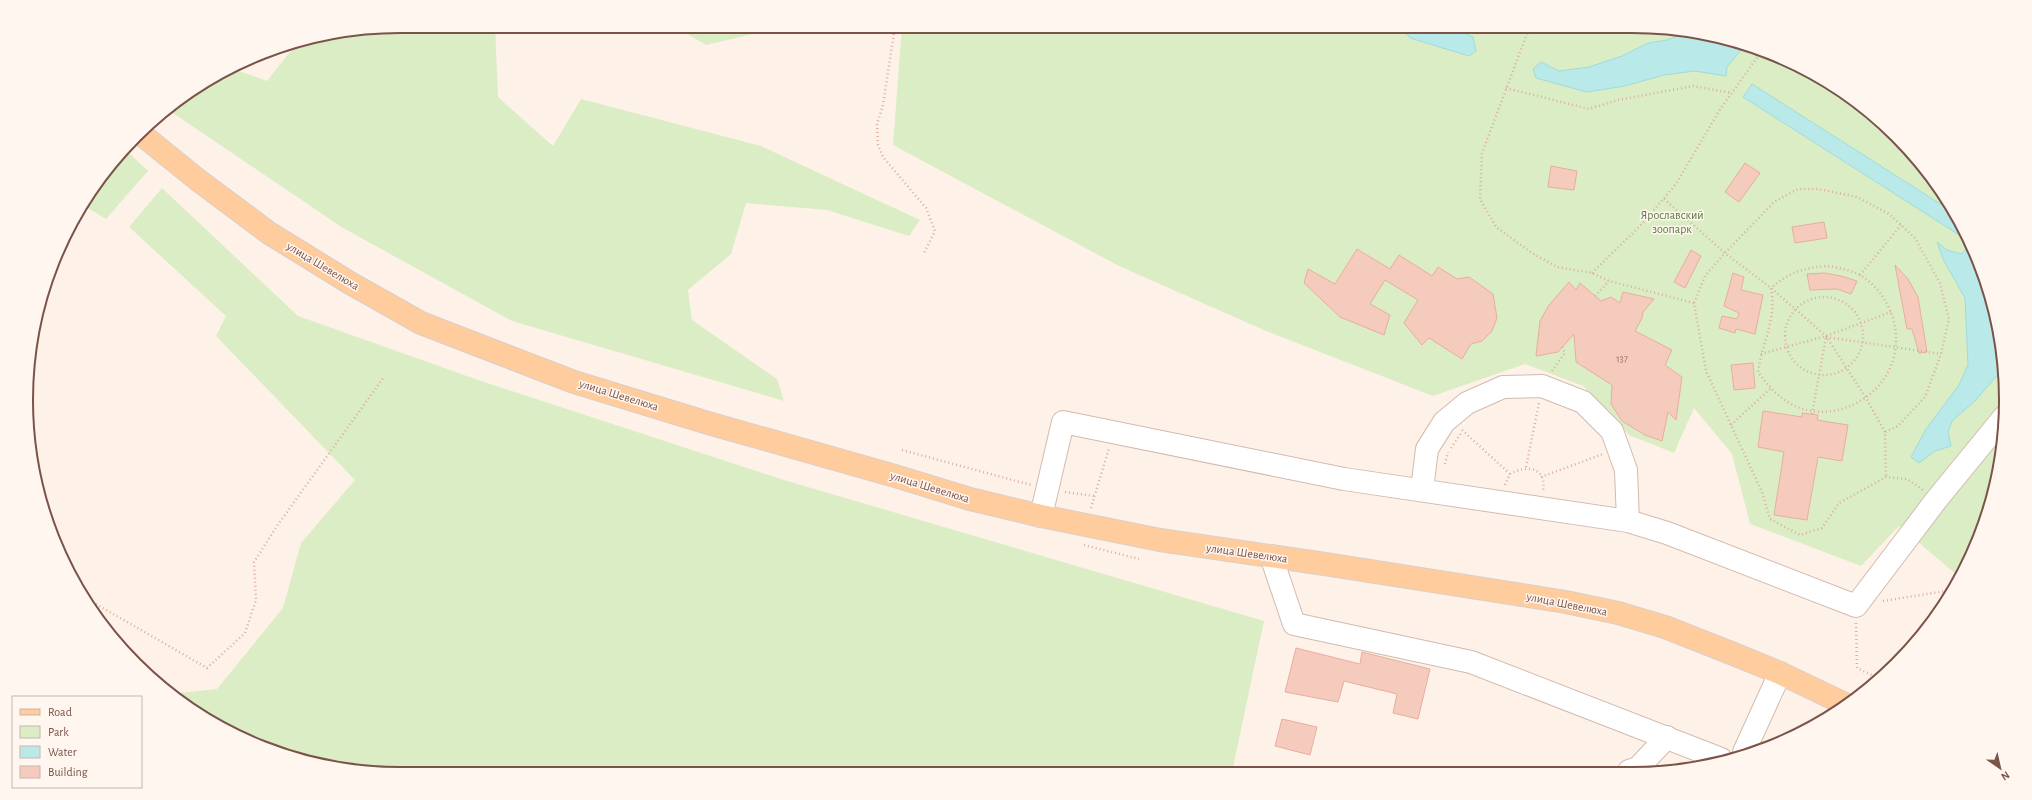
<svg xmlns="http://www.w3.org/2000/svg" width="2032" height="800" viewBox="0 0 2032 800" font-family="'Alegreya Sans',sans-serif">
<rect width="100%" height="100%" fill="#fef2e8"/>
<path fill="#dbedc4" d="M400 26H495L498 97 553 146 581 99 761 146 920 220 909 236 827 210 746 203 731 254 688 290 692 320 777 379 784 401 512 321 343 228 167 109 213 76 231 68 267 81 289 53 309 41Z
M674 26H772L770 30 706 45Z
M902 26H1632L1752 46 1819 76 1878 119 1929 172 1967 234 1993 303 2005 375 2003 449 1986 520 1968 557 1959 568 1957 575 1899 526 1861 566 1750 524 1732 454 1694 408 1674 453 1629 435 1583 386 1525 364 1433 396 1266 331 1119 266 893 145Z
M127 151 148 171 106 219 83 205Z
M162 188 298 316 481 381 784 480 1264 621 1232 772 400 774 280 754 172 697 169 694 217 689 283 608 301 543 355 480 216 336 226 316 129 227Z"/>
<path fill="#bae9e9" stroke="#a0dbdb" d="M1405 26H1446L1473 37 1476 51 1469 56 1410 38 1404 30Z
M1683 34 1745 45 1727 67 1726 76 1695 71 1664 75 1625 86 1587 92 1536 78 1533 69 1541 62 1559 71 1589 67 1622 56 1648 43 1667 40Z
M1752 84 1953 212 1967 234 1993 303 2004 367 1975 401 1952 421 1948 432 1951 446 1935 451 1919 463 1911 457 1926 429 1959 385 1968 365 1965 298 1944 261 1937 242 1947 250 1961 254 1967 248 1964 238 1743 97Z"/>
<path fill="#f5cbbd" stroke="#e8ae9d" d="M1745 163 1760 173 1739 202 1725 192Z
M1551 166 1577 171 1574 190 1548 187Z
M1824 222 1827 238 1795 243 1792 227Z
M1357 249 1390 269 1399 255 1432 276 1438 267 1457 279 1469 277 1493 294 1497 318 1492 331 1482 341 1471 344 1462 359 1429 338 1422 345 1404 323 1418 300 1385 280 1370 304 1390 315 1384 335 1340 317 1304 283 1308 269 1335 284Z
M1691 250 1701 256 1685 288 1674 282Z
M1895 265 1908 279 1918 297 1927 352 1919 353 1912 329H1907Z
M1733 273 1744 277 1741 290 1763 295 1755 334 1736 329 1735 333 1719 328 1722 316 1737 319 1739 313 1724 306Z
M1825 273 1841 276 1857 281 1851 294 1837 289 1810 290 1807 274Z
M1569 282 1576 290 1580 283 1601 301 1611 297 1620 303 1623 292 1654 299 1643 312 1642 318 1635 331 1672 350 1665 365 1682 377 1676 420 1668 412 1662 441 1645 435 1622 421 1611 404 1612 385 1576 362 1574 334 1558 352 1536 356 1540 321 1549 305Z
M1753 363 1755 388 1734 390 1731 365Z
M1763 411 1802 417V413L1818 415 1817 420 1848 425 1842 461 1818 457 1807 520 1774 515 1784 452 1758 447Z
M1296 648 1360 664 1362 652 1430 669 1418 719 1393 713 1397 694 1344 681 1338 702 1285 692Z
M1282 719 1317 727 1310 755 1275 746Z"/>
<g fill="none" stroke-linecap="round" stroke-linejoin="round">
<g stroke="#d3baaf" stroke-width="24">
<path id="minor" d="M1422 490 1427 449 1444 422 1467 403 1503 387 1542 386 1583 402 1612 431 1626 470 1628 521
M1041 516 1063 422 1344 479 1628 521 1667 533 1856 606 1937 499 2004 417
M1271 556 1294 624 1471 662 1721 759
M1744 752 1780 673
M1629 771 1638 768 1667 737"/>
</g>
<g stroke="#dacfcc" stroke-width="24">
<path id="major" d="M141 134 198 180 269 233 350 283 421 323 574 382 708 423 895 476 970 499 1041 516 1160 540 1325 564 1566 602 1618 613 1665 627 1731 653 1780 673 1845 704"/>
</g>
<path stroke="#daaea0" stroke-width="2.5" stroke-dasharray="1 3" stroke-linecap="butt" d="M895 26 883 105 877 124 878 145 883 157 926 208 935 231 924 253
M1530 26 1482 153 1480 199 1496 227 1532 253 1557 267 1592 273 1609 281 1694 303 1706 371 1762 492 1770 519 1800 535 1822 528 1839 503 1886 477 1907 479 1923 490
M1760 55 1770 54
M1506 88 1589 109 1618 100 1693 86 1732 93
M1664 199 1725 253 1771 288 1826 336 1866 398 1885 432
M1828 266C1839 268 1850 270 1860 275 1891 294 1905 335 1890 368 1874 405 1823 425 1788 402 1775 394 1767 384 1758 372 1762 343 1777 318 1771 288 1788 273 1805 267 1828 266Z
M1592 273 1642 224 1676 184 1719 111 1759 55 1765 52
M1860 275 1901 225
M1595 296 1609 281
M1785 336a39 39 0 1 1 78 0a39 39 0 1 1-78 0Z
M1694 303 1705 276 1725 253 1774 202 1798 189H1818L1857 197 1889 214 1915 238 1940 283 1949 319 1941 354 1925 397 1898 426 1885 432 1886 477
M1826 337 1941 354
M1761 354 1826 336 1891 312
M1552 371 1565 353 1562 347
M1812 414 1826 337
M1731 425 1770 389
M1462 430 1510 474
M1451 448 1462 432
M902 450 1031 485
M1445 464 1448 452
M1526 467 1539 403
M1541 477 1603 454
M1505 485 1510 474C1528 464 1547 468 1543 491
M1065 492 1094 496
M1091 508 1109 448
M1084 545 1139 559
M82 596 207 668 245 633 256 600 254 562 277 526 384 377
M1883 601 1952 590
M1856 623 1857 668 1880 679"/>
<use href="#minor" stroke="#fff" stroke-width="22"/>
<use href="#major" stroke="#ffcc9d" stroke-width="22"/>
</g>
<g text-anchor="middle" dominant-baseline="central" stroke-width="3" stroke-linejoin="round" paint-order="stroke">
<g font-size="10" fill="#997166">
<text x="1622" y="359">137</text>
</g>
<g font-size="12" fill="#587a3e" stroke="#fff6ef">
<text x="1672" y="215">Ярославский<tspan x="1672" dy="14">зоопарк</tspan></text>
</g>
<g font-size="12" fill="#7a5349" stroke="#fff6ef">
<text transform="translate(323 266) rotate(31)">улица Шевелюха</text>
<text transform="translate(619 395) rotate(17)">улица Шевелюха</text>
<text transform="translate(930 487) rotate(17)">улица Шевелюха</text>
<text transform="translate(1247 553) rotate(8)">улица Шевелюха</text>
<text transform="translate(1567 604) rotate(11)">улица Шевелюха</text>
</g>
</g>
<path d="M0 0H2032V800H0ZM400 33H1632A367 367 0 0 1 1999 400V400A367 367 0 0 1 1632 767H400A367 367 0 0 1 33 400V400A367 367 0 0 1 400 33Z" fill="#fff6ef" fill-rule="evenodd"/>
<path fill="none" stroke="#7a5349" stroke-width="2" d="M400 33H1632A367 367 0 0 1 1999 400V400A367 367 0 0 1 1632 767H400A367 367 0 0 1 33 400V400A367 367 0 0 1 400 33Z"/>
<rect x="12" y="696" width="130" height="92" fill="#fff6ef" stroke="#cab5ad"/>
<rect x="20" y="709" width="20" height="6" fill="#ffcc9d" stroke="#cab5ad"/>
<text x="48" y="716" font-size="12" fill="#7a5349">Road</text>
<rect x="20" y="726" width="20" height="12" fill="#dbedc4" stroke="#cab5ad"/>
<text x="48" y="736" font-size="12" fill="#7a5349">Park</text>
<rect x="20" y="746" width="20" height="12" fill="#bae9e9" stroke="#cab5ad"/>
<text x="48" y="756" font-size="12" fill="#7a5349">Water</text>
<rect x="20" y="766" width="20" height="12" fill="#f5cbbd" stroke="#cab5ad"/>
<text x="48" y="776" font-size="12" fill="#7a5349">Building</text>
<g transform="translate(2000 768) rotate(146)" stroke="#fff6ef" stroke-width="3" paint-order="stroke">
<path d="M0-3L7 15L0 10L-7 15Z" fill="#7a5349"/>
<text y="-6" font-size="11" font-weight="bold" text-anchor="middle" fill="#7a5349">N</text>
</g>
</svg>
